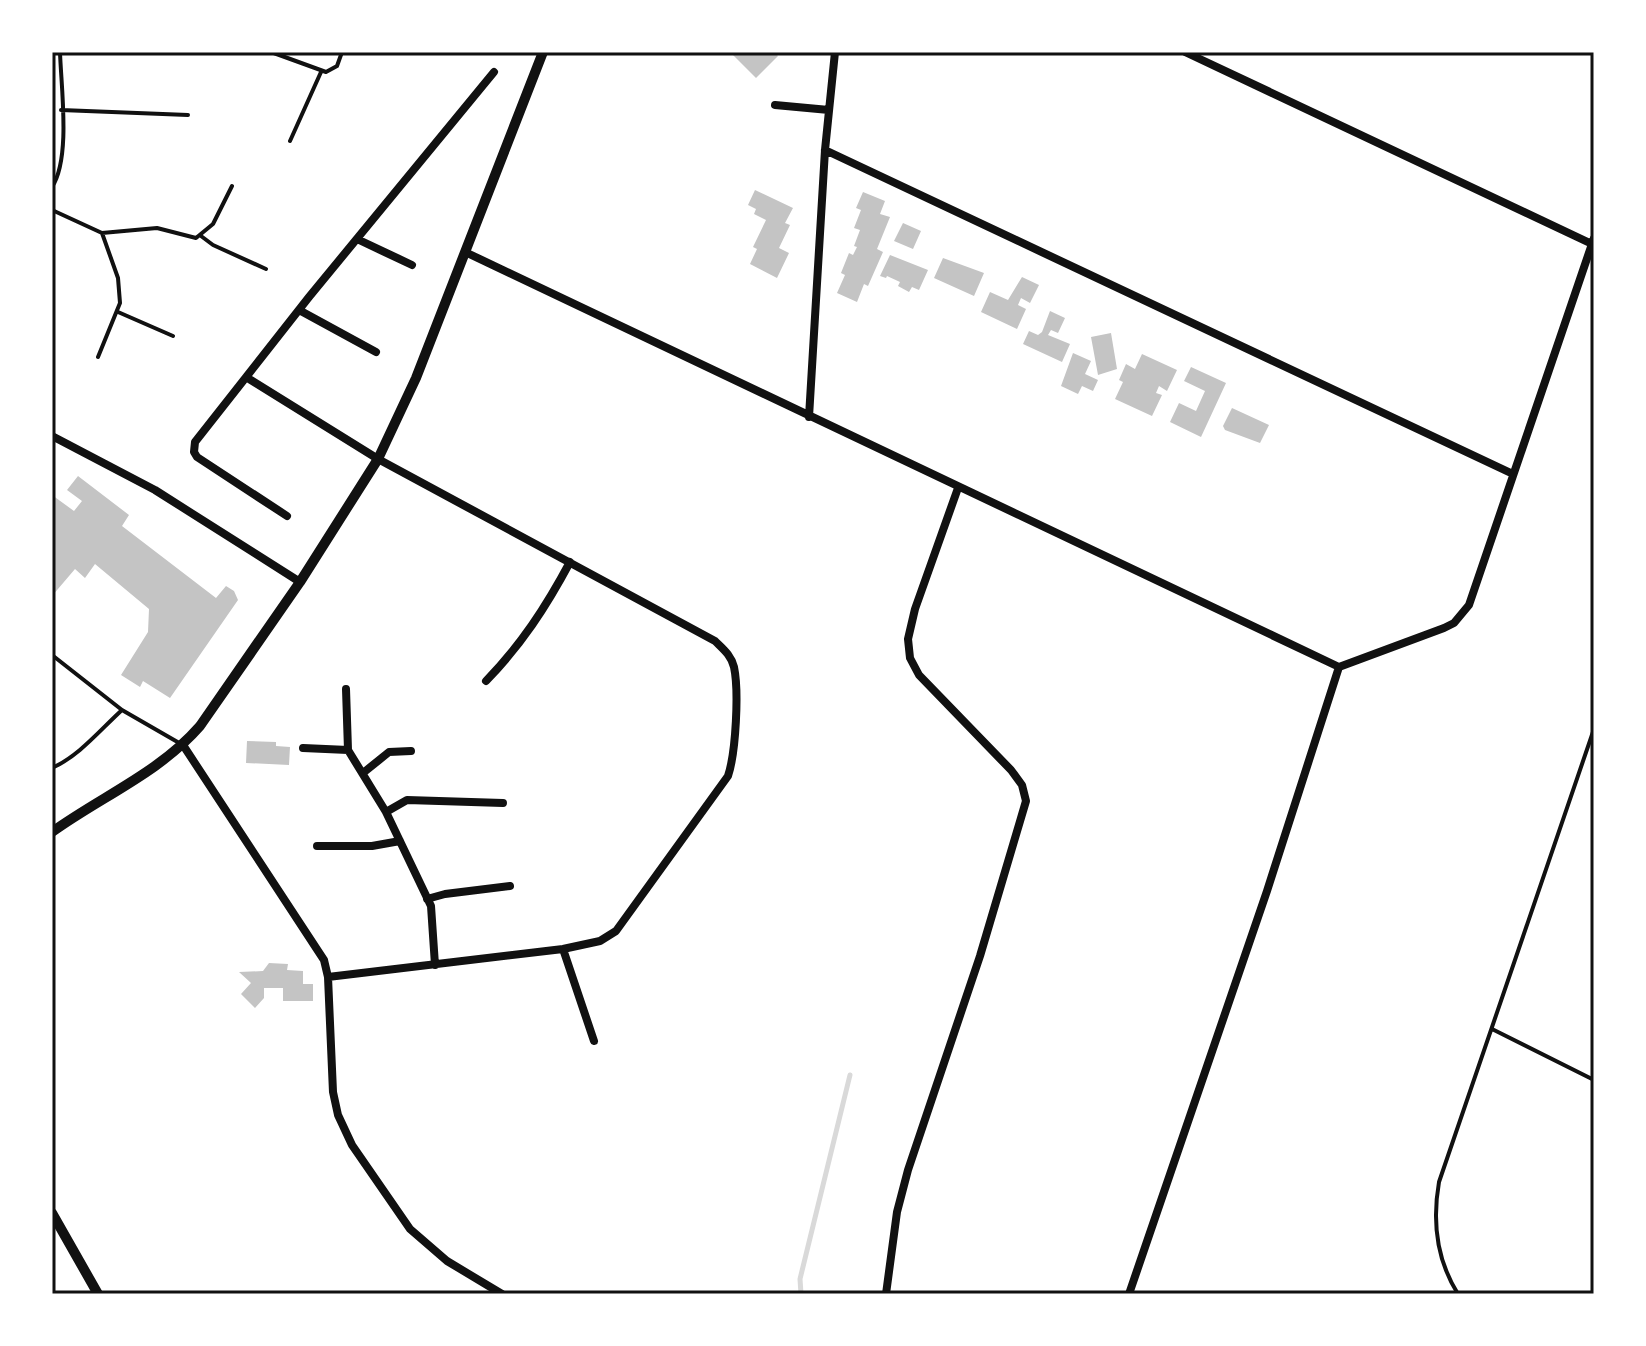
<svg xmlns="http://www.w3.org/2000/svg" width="1646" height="1346" viewBox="0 0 1646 1346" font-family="'PT Sans Narrow',sans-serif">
<rect width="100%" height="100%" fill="#fff"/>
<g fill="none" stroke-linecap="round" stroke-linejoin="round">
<path stroke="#d9d9d9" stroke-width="5" d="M801 1294 800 1279 850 1075"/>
</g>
<path fill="#c4c4c4" d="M730 52H774L778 56 756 78Z
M755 190 793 208 785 223 790 225 779 248 789 253 777 278 750 264 757 249 753 247 766 220 754 214 756 209 748 205Z
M863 192 885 201 880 214 890 217 877 249 883 252 868 286 864 284 857 302 837 293 845 275 841 273 849 253 853 255 857 247 854 246 860 230 854 228 861 210 856 208Z
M903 223 921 231 913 249 894 241Z
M890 255 928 270 919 290 912 287 909 292 898 286 900 282 887 276 886 278 880 276Z
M943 258 984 273 974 296 934 278Z
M1022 277 1039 285 1030 303 1021 298 1018 305 1026 309 1017 329 981 312 990 292 1008 300Z
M1050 311 1065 318 1058 333 1051 330 1048 335 1070 344 1062 362 1023 344 1029 331 1038 335 1042 332Z
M1111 333 1117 369 1098 375 1091 337Z
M1073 353 1091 361 1085 374 1098 380 1093 391 1082 386 1078 394 1061 386Z
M1142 354 1177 370 1167 391 1159 386 1156 393 1162 395 1152 416 1115 399 1123 382 1119 380 1126 364 1135 369Z
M1191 367 1226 383 1201 437 1170 422 1179 403 1196 411 1205 391 1184 381Z
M1232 408 1269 425 1260 443 1225 430 1223 426Z
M78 476 129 515 122 526 216 598 226 586 234 591 238 600 170 698 143 681 140 687 121 675 148 632 149 609 95 564 85 578 75 569 52 596V495L74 511 82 501 67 490Z
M247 741 276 742V746L290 747 289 765 246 763Z
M269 963 288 964 287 970 303 971V984H313V1001H283V988H264V998L255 1008 241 994 251 983 239 972 263 971Z"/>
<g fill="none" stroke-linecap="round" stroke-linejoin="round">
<path stroke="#111" stroke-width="4" d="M271 52 326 72 337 66 342 52
M61 110 188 115
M290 141 321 72
M52 187C71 158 61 87 60 52
M52 210 102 233 157 228 196 238 213 224 232 186
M201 236 213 245 266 269
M118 312 173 336
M98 357 120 303 118 278 102 233
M52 655 122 710 181 744
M52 768C79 756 100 730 122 710
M1492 1029 1594 1080
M1458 1294C1436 1259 1432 1222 1439 1182L1594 729"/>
<path stroke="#111" stroke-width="8" d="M1185 52 1592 244
M775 105 829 110
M825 150 1513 474
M357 239 412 265
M465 252 1339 667
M299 310 376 352
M246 377 378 459 715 641C723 649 731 655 734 667 739 691 736 752 728 776L616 931 600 941 563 949 328 977
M809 417 825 150 835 52
M52 436 155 490 300 582
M287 516 197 457 194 452 195 442 309 297 494 72
M1339 667 1444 628 1454 623 1469 605 1594 238
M486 681C521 645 546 607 570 562
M346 689 348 750 386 812 431 906 435 965
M183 745 324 960 328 977 333 1092 338 1115 352 1145 410 1229 447 1261 502 1294
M303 748 348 750
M363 773 389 752 411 751
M386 812 407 800 503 803
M317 846H372L400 841
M427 899 445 894 510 886
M563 949 594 1041
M886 1294 897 1212 908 1170 980 956 1026 801 1022 785 1011 770 919 675 910 658 908 639 915 609 958 488
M1129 1294 1267 891 1339 667"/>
<path stroke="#111" stroke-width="10" d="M52 832C102 796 159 773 200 726L300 582 378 459 416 378 543 52
M52 1213 98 1294"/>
</g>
<rect width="1646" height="1346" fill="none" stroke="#ffffff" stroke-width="108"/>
<rect x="54" y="54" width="1538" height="1238" fill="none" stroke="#111" stroke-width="3"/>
</svg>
